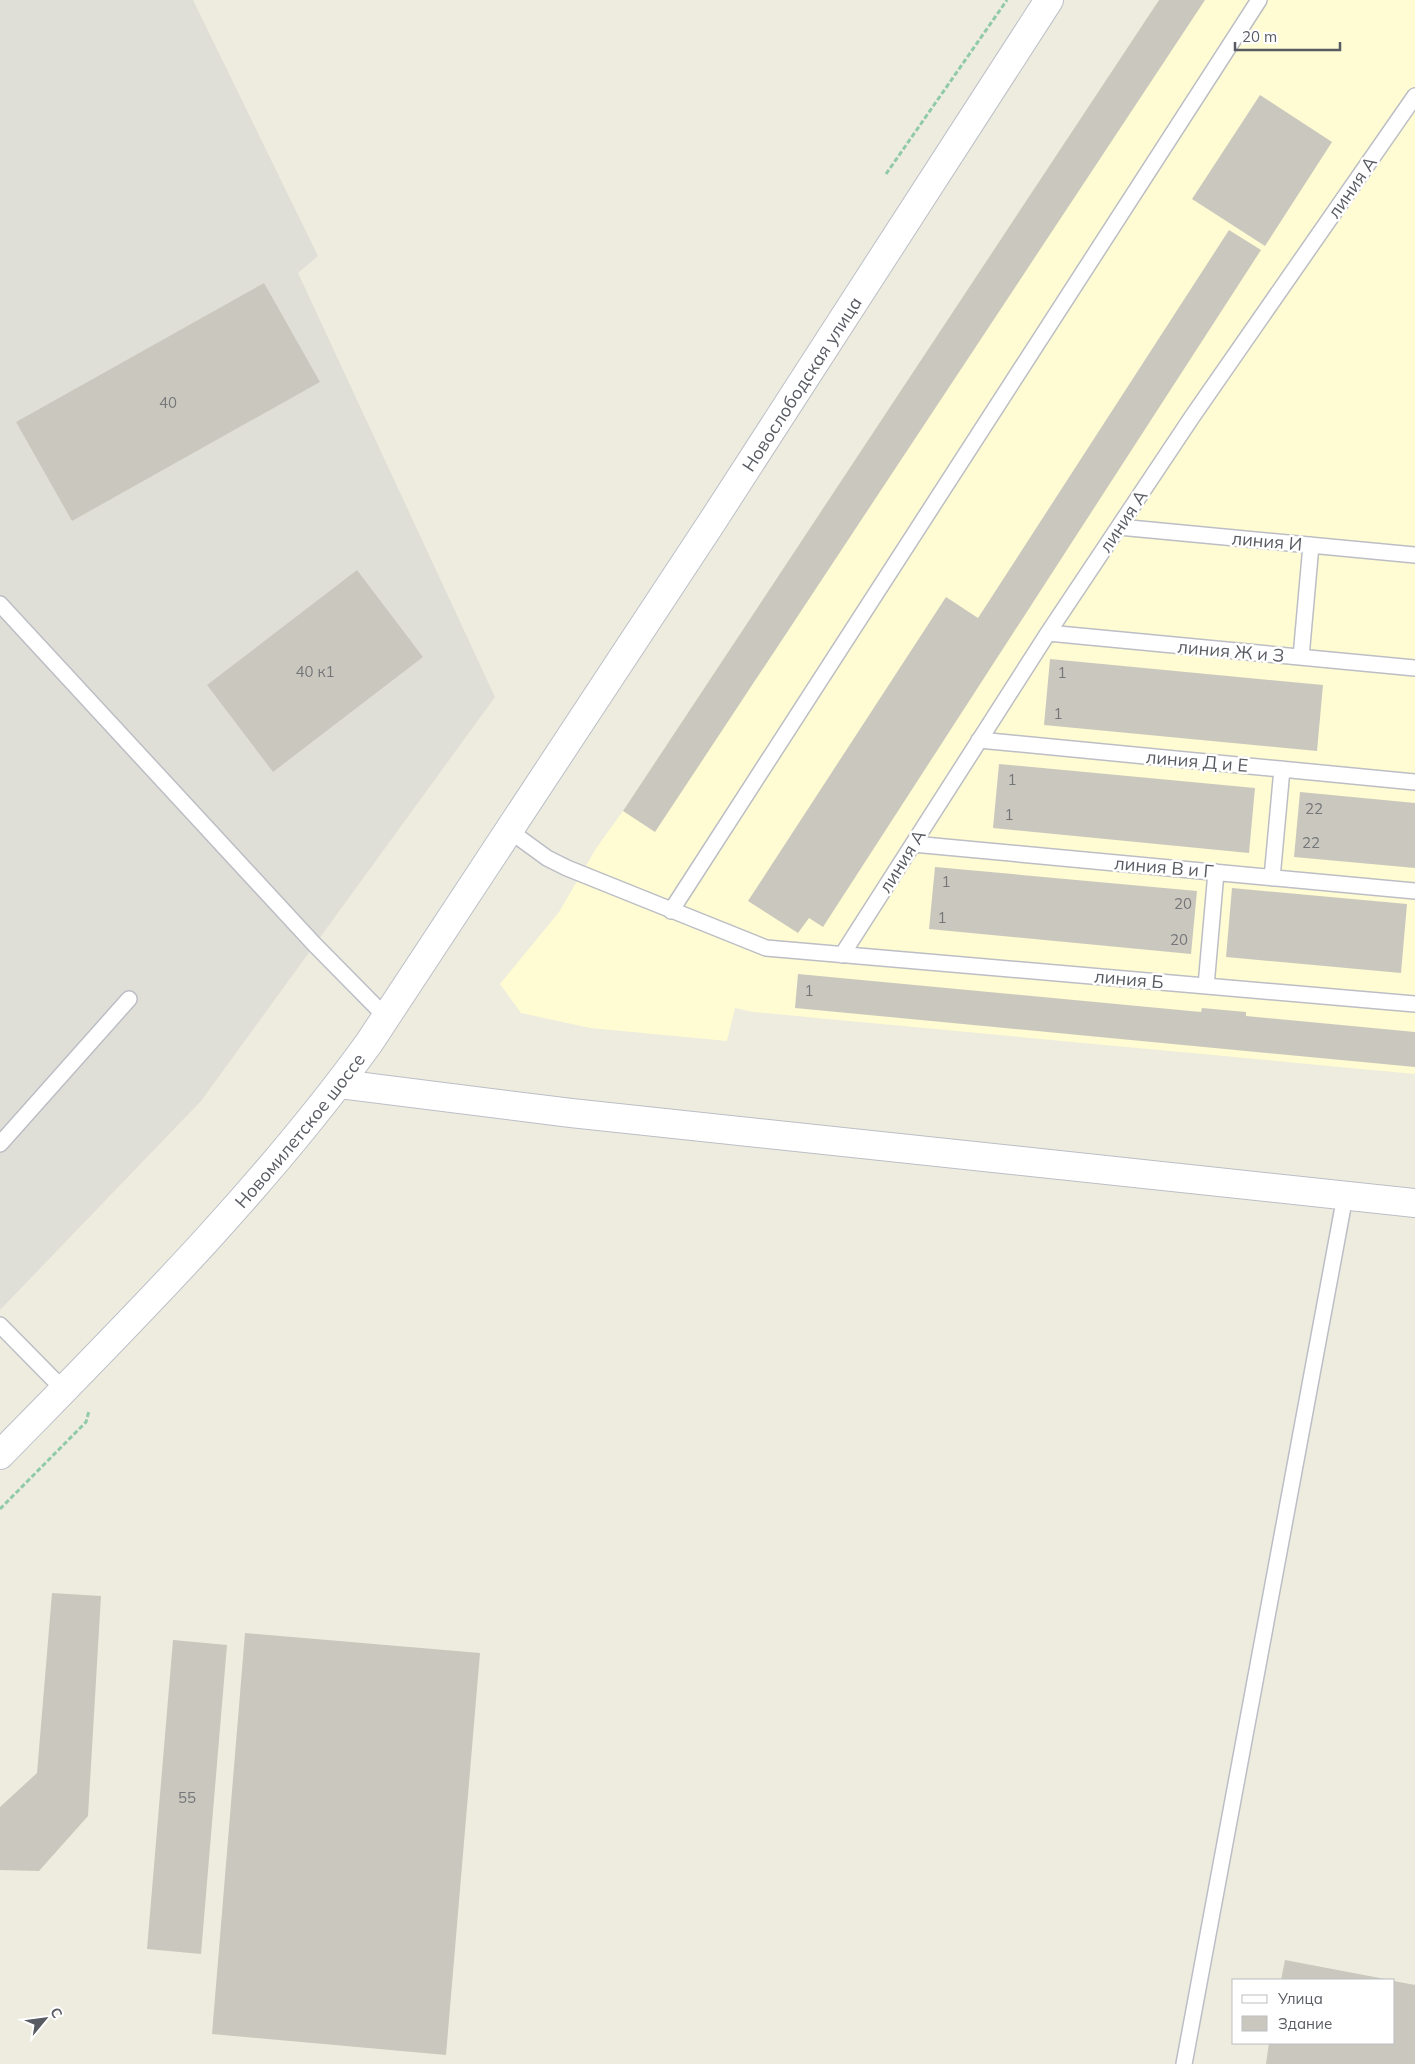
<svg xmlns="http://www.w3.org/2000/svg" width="1415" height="2064" viewBox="0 0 1415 2064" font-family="Mulish,sans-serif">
<rect width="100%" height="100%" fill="#edecdf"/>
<path fill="#fffbd2" d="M1159 0H1415V1074L753 1012 735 1008 727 1041 590 1028 521 1013 500 984 559 912 597 847 623 811Z"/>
<path fill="#e0dfd7" d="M0 0H193L318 256 298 273 495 697 201 1101 0 1310Z"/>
<path fill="#cac8be" d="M1159 0H1205L655 832 623 811Z
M1260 95 1332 142 1265 246 1192 199Z
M1229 230 1261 250 823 927 809 918 798 933 748 901 946 597 978 618Z
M264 283 320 382 72 521 16 422Z
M357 570 423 657 273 772 207 685Z
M1050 659 1323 685 1317 751 1044 725Z
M999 764 1255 788 1249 853 993 828Z
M1300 792 1415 803V868L1294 857Z
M935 867 1197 891 1191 954 929 929Z
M1232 888 1407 904 1401 973 1226 957Z
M798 974 1201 1012 1202 1008 1246 1012V1016L1415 1032V1067L795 1008Z
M52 1593 101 1596 88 1816 39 1871 0 1870V1807L37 1773Z
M245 1633 480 1653 446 2055 212 2034Z
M173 1640 227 1645 201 1954 147 1949Z
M1285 1960 1385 1979V1980H1281Z
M1394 1981 1415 1985V2064H1266L1269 2043H1394Z"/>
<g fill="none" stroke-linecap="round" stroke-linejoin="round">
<g stroke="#bcbec5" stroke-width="18">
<path id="service" d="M1119 527 1415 555
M0 604 314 944 387 1018
M1048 633 1415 668
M1301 657 1311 545
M979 740 1415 782
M510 831 547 858 567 868 766 948 1415 1004
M913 844 1415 891
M1272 878 1282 769
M671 911 1259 0
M842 955 1048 633 1192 417 1415 96
M1206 986 1216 872
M0 1144 129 999
M0 1325 64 1390
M1184 2064 1345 1196"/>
</g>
<g stroke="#bcbec5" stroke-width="30">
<path id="tertiary" d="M340 1084 571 1113 1415 1203"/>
</g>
<g stroke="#bcbfc7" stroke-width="30">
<g id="secondary">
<path id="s1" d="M0 1455C129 1323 260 1193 369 1043L712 522 1049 0"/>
</g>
</g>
<path stroke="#91caa9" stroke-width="3" stroke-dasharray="5 2.5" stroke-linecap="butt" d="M886 174 1007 0
M0 1509 86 1422 89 1411"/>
<use href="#service" stroke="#fff" stroke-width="15"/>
<use href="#tertiary" stroke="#fff" stroke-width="28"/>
<use href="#secondary" stroke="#fff" stroke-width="28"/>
</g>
<g text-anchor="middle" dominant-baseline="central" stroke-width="5" stroke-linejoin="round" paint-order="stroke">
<g font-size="15" fill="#747679">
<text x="168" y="402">40</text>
<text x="315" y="671">40 к1</text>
<text x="1062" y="672">1</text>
<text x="1058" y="713">1</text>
<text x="1012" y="779">1</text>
<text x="1314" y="808">22</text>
<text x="1009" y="814">1</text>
<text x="1311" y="842">22</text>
<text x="946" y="881">1</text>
<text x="1183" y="903">20</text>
<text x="942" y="917">1</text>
<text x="1179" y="939">20</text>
<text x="809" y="990">1</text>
<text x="187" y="1797">55</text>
</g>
<g font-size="18" fill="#585b62" stroke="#fff">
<text transform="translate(1352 187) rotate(-55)">линия А</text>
<text stroke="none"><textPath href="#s1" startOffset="1342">Новослободская улица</textPath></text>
<text transform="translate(1123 521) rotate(-56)">линия А</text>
<text transform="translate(1267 541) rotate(5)">линия И</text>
<text transform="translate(1231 651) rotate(5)">линия Ж и З</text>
<text transform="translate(1197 761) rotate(5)">линия Д и Е</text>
<text transform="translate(902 861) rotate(-58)">линия А</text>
<text transform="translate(1164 867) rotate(5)">линия В и Г</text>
<text transform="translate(1129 979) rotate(5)">линия Б</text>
<text stroke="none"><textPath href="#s1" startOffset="442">Новомилетское шоссе</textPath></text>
</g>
</g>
<rect x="1232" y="1979" width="162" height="65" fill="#ffffff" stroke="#bcbdc0"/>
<rect x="1242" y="1995" width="25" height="8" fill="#ffffff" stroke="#bcbdc0"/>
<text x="1278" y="2004" font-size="15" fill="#585b62">Улица</text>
<rect x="1242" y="2016" width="25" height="15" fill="#cac8be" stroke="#bcbdc0"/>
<text x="1278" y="2029" font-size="15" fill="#585b62">Здание</text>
<g transform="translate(45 2019) rotate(61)" stroke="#ffffff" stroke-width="4" paint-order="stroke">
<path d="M0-4L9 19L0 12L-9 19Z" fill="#585b62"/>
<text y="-8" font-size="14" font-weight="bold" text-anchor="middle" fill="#585b62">С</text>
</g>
<path d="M1235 42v8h105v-8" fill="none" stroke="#585b62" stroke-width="2.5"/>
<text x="1242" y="42" font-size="15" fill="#585b62" stroke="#ffffff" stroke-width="4" paint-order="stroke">20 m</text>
</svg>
